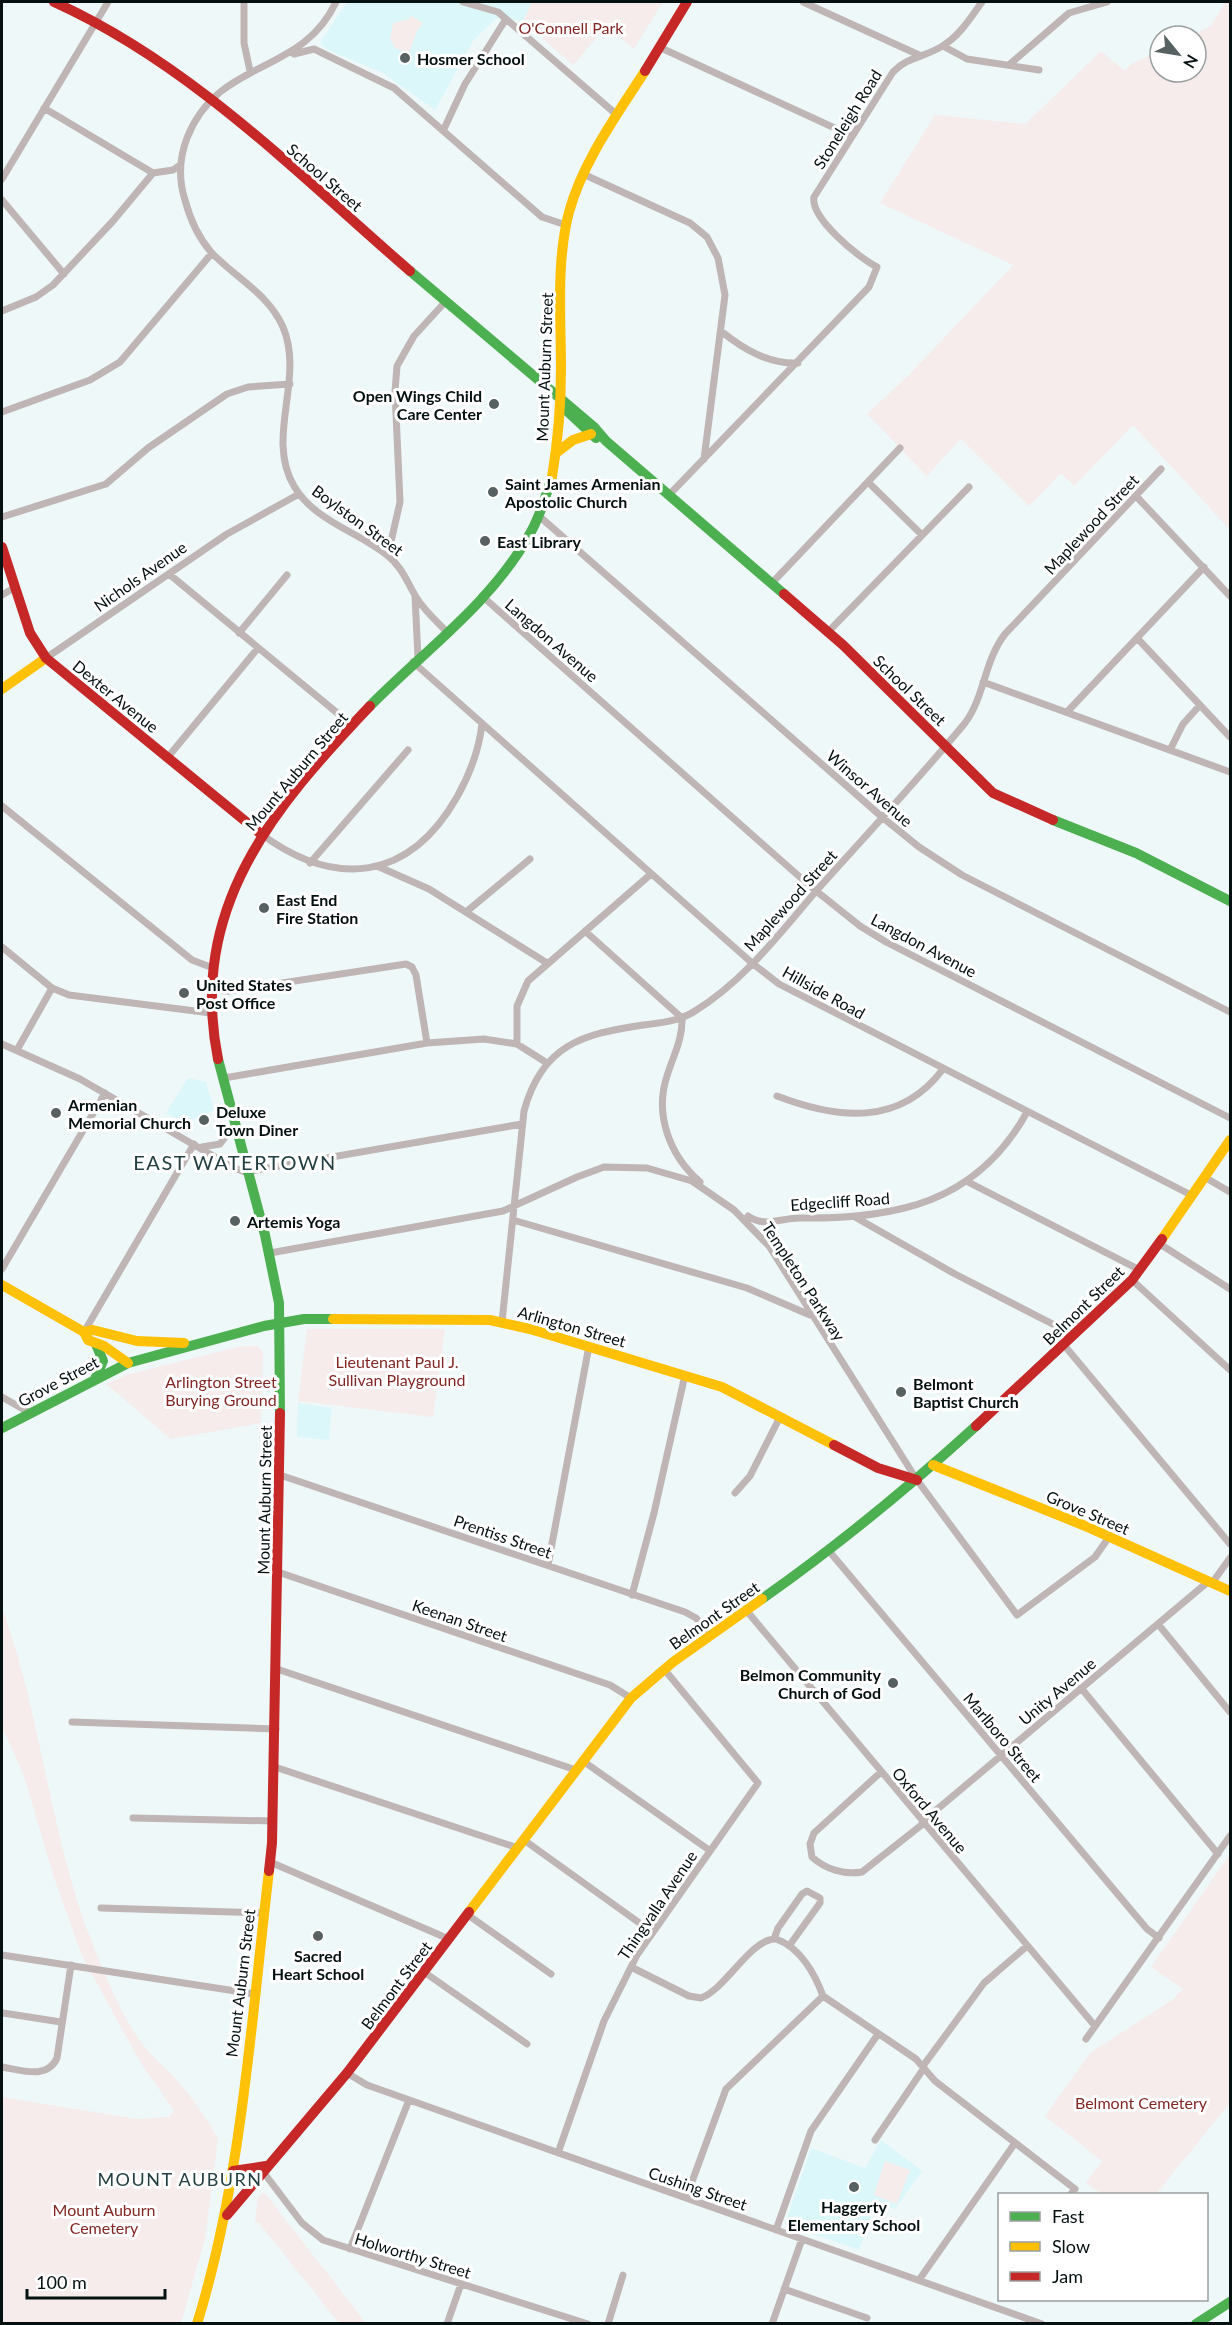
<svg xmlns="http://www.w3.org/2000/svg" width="1232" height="2325" viewBox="0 0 1232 2325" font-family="Lato,sans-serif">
<rect width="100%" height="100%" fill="#eef8f9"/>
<path fill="#dbf7fa" d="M347 2H663L634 49 607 26 573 65 523 21 496 18 473 41 435 110 383 73 328 50 320 43Z
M188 1078 206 1082 214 1110 184 1123 166 1113Z
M298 1403 332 1408 329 1440 297 1437Z
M881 2140 922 2171 895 2209 876 2202 859 2250 785 2224 811 2148 865 2168Z"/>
<path fill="#f6ecec" d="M532 2H663L634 49 607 26 573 65 523 21Z
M1225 2H1230V530L1133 425 1074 486 1061 473 1029 506 961 439 927 476 867 414 908 376 1013 265 880 203 935 115 1025 124 1101 51 1125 71 1130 65 1160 50V72H1196V36H1190L1211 26Z
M410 15 423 23C413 32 415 44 408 53L395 48 390 39 393 23 409 19Z
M307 1329H445L433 1417 298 1401Z
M242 1346H257L263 1352 261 1423 171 1439 106 1384 129 1374Z
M2 1608C43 1719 50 1841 95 1950 108 1982 123 2020 145 2047 154 2059 167 2068 177 2080 192 2098 207 2118 218 2139L205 2239 181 2323H2V2097L137 2119 169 2117 174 2111 139 2060 82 1956 54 1878 24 1776 2 1727Z
M1230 1854V2103L1156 2194H1102L1086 2183 1102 2161 1045 2116 1090 2053 1172 2000 1183 1989 1151 1967Z
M885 2161 910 2170 897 2204 874 2195Z
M264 2192 366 2323H339L259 2223H255L258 2197Z"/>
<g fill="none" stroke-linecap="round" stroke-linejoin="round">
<path stroke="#beb5b4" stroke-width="7" d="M244 2V43L250 71
M336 2C301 77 219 57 187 138 179 159 178 178 185 200 190 219 198 237 211 252 234 277 268 293 283 327 305 379 265 437 294 486 314 521 359 532 388 556 402 567 407 582 416 597 424 610 435 620 446 631
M463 2 498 12 617 115
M803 2 919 55
M943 46 967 59 1039 70
M659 47 852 136
M294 54 314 49 394 88 542 217 566 225
M1010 64 1069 13 1107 2
M44 108 153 173
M443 131 465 84 506 19
M583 174 690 223 707 237 718 258 725 295 704 459
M2 179 108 2
M2 200 64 274
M2 311 36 297 53 285 113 221 153 173 173 170 180 165
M721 331C743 349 768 364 798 363
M2 412 90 380 120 362 212 253
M868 482 922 535
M669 495 869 287 877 267C859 258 810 218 814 197L893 72C908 56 927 57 944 45 960 35 971 17 982 2
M1136 496 1230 596
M539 516 882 817 919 847 962 875 1230 1012
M2 517 106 484 148 448 227 394 248 387 290 384
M388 555 400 502 395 391 397 366 414 336 446 301
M169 574 353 726
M772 583 900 448
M2 595 14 588
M415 596 418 658
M482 596 810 886 860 926 886 942 1230 1118
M828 632 969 487
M239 633 287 575
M1137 638 1230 737
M46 658 227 534 299 494
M413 662 752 963 779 984 1193 1196
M983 682 1230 772
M1067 712 1204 567
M1170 750 1183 724 1200 705
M168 757 258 648
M2 806 192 960 213 968
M261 834C336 889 409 881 457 797 470 774 479 750 482 724
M310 863 408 750
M377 866 429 889 547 963
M466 912 530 859
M585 931 682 1018C683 1039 673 1056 667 1076 654 1115 670 1156 700 1182
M2 947 52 988 69 995 211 1013
M211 990 229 991 406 964 412 967 416 975 427 1043
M2 1044 80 1079 234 1168 245 1172 522 1124
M517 1044V1006L528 981 651 874
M17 1050 52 988
M224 1078 427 1043 484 1039 517 1044 547 1063
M777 1096C837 1119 900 1127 943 1069
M202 1147 220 1144 234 1125
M1206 1178 1230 1192
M968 1182 1140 1270
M748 1216C764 1228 781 1218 800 1218 897 1219 977 1203 1027 1112
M855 1217 955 1274 1074 1335
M513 1220 747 1288 810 1315
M1160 1244 1230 1289
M270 1253 503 1211 577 1177 604 1167 647 1168 692 1181 734 1210 769 1246 917 1480 1017 1615 1095 1557 1109 1537
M2 1269 105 1093
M1132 1280 1230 1370
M502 1322 524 1111C542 1045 582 1034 643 1025 661 1023 680 1021 695 1011 744 981 780 933 817 890 867 834 918 780 965 723 985 696 984 661 1005 634L1161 469
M84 1332 194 1144
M1064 1345 1230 1544
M2 1397 30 1413
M280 1475 685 1612 696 1618 710 1635
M735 1493 750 1476 780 1417
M829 1551 1147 1929 1159 1938
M548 1565 589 1346
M278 1572 610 1685 631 1698
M1212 1583 1230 1558
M632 1595 654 1513 685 1375
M746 1610 1095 2026
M1158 1624 1230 1712
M277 1669 576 1770
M1081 1688 1218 1854
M72 1722 276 1729
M583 1761 709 1850
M275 1767 518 1848
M881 1772 814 1833 810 1844 812 1857C825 1869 844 1875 862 1872L924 1823
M133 1818 273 1821
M922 1822 1209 1581
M524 1840 652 1932
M270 1862 449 1939
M101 1908 264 1913
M468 1915 551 1974
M774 1939 778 1928 802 1894 807 1891 820 1898V1903L789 1946
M2 1955 255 1994
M631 1967 689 1996 701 1998C726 1989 751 1938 776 1939 800 1947 815 1974 823 1996
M424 1972 527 2044
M823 1996 916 2059 935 2081 1075 2189 1071 2194
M3 2013 61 2022
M1086 2039 1230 1836
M923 2066 984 1983 1027 1946
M2 2067C21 2070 47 2080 57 2058L71 1965
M347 2073 367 2085 1042 2324
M875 2140 924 2068
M558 2153 604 2021 637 1955 758 1783 664 1669
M261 2169 302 2223 323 2240 588 2324
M686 2198 726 2089 823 1996
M776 2230 811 2131 878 2034
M350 2249 409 2100
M919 2280 1015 2143
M784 2289 867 2318
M447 2324 461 2284
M608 2324 623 2275
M772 2324 802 2239"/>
<path stroke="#4caf50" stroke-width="10" d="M410 271 594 427 606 441 784 594
M564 408 596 438
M370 706C423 652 490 604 528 537 539 519 545 498 552 477
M1053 820 1136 853 1230 901
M218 1059 265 1235 279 1303 280 1413
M95 1379 103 1361 96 1344
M2 1428 128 1363 264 1326 304 1319H333
M762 1599C837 1546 908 1488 976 1426
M1196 2324 1230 2302"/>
<path stroke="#ffc107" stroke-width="10" d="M556 453 573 440 591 434
M552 477C558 441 561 405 561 368 561 317 556 262 569 212 583 161 617 115 645 71
M2 689 46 658
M1162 1239 1230 1140
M2 1285 84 1332 93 1330 137 1341 184 1343
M333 1319 490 1320 530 1329 722 1387 834 1445
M84 1332 88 1340 104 1346 128 1363
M933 1465 1083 1525 1230 1591
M469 1912 631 1698 673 1662 762 1599
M197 2324C242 2178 251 2022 269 1871"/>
<path stroke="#c62828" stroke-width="10" d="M54 2C191 64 298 174 410 271
M645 71 687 2
M2 547 30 633 46 658 261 834
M784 594 843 645 993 793 1053 820
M218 1059C188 908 273 808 370 706
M976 1426 1132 1280 1162 1239
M834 1445 878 1468 917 1480
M269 1871 272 1843 280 1413
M233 2171 266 2166
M227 2215 347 2073 469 1912"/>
</g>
<g fill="#576162" stroke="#fff" stroke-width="2">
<circle cx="405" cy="58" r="6"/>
<circle cx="494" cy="404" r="6"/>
<circle cx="493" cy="492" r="6"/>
<circle cx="485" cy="541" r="6"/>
<circle cx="264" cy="908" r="6"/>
<circle cx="184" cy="993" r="6"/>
<circle cx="56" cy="1113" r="6"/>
<circle cx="204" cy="1120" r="6"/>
<circle cx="235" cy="1221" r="6"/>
<circle cx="901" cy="1392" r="6"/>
<circle cx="893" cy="1683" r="6"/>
<circle cx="318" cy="1936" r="6"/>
<circle cx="854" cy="2187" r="6"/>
</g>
<g text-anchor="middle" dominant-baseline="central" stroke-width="6" stroke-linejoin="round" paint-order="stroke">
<g font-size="16" fill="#832725" stroke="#fff">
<text x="571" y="27">O'Connell Park</text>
<text x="397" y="1361">Lieutenant Paul J.<tspan x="397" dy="18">Sullivan Playground</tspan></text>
<text x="221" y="1381">Arlington Street<tspan x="221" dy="18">Burying Ground</tspan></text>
<text x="1141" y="2102">Belmont Cemetery</text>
<text x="104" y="2209">Mount Auburn<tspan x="104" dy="18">Cemetery</tspan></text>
</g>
<g font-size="16" font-weight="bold" fill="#051011" stroke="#fff" text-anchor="start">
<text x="417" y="58">Hosmer School</text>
<text x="482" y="395" text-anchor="end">Open Wings Child<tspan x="482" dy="18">Care Center</tspan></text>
<text x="505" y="483">Saint James Armenian<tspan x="505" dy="18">Apostolic Church</tspan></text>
<text x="497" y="541">East Library</text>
<text x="276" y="899">East End<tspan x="276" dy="18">Fire Station</tspan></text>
<text x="196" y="984">United States<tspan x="196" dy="18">Post Office</tspan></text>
<text x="68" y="1104">Armenian<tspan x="68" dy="18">Memorial Church</tspan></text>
<text x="216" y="1111">Deluxe<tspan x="216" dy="18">Town Diner</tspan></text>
<text x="247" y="1221">Artemis Yoga</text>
<text x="913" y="1383">Belmont<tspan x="913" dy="18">Baptist Church</tspan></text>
<text x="881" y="1674" text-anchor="end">Belmon Community<tspan x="881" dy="18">Church of God</tspan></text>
<text x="318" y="1955" text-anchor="middle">Sacred<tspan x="318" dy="18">Heart School</tspan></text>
<text x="854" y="2206" text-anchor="middle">Haggerty<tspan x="854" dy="18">Elementary School</tspan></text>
</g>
<g font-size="16" fill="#051011" stroke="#fff">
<text transform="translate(847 119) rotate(-58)">Stoneleigh Road</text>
<text transform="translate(325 177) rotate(41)">School Street</text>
<text transform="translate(544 367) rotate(-88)">Mount Auburn Street</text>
<text transform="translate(358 520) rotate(36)">Boylston Street</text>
<text transform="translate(1091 524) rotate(-47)">Maplewood Street</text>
<text transform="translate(140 576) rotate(-35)">Nichols Avenue</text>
<text transform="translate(552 640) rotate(41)">Langdon Avenue</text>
<text transform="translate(910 690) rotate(44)">School Street</text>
<text transform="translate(116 696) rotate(39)">Dexter Avenue</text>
<text transform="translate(296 771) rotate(-50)">Mount Auburn Street</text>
<text transform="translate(870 788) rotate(41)">Winsor Avenue</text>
<text transform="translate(790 900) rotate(-48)">Maplewood Street</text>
<text transform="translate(924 945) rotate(28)">Langdon Avenue</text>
<text transform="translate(824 992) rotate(29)">Hillside Road</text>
<text transform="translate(840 1201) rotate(-4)">Edgecliff Road</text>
<text transform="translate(804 1281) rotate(57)">Templeton Parkway</text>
<text transform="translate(1083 1305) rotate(-44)">Belmont Street</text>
<text transform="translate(572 1326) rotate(16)">Arlington Street</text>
<text transform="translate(58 1381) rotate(-28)">Grove Street</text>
<text transform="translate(264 1500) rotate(-89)">Mount Auburn Street</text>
<text transform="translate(1088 1512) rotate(23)">Grove Street</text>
<text transform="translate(503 1536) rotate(19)">Prentiss Street</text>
<text transform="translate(714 1615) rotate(-35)">Belmont Street</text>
<text transform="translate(460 1620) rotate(19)">Keenan Street</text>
<text transform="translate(1057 1691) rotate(-40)">Unity Avenue</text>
<text transform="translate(1003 1737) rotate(50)">Marlboro Street</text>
<text transform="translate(930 1810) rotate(50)">Oxford Avenue</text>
<text transform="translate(657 1905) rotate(-56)">Thingvalla Avenue</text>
<text transform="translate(240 1983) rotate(-83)">Mount Auburn Street</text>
<text transform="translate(396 1985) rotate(-53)">Belmont Street</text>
<text transform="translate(698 2188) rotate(19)">Cushing Street</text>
<text transform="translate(413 2255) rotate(17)">Holworthy Street</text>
</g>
<g font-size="18" letter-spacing="1.5" fill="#233f41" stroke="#fff">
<text x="180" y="2179">MOUNT AUBURN</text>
</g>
<g font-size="20" letter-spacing="1.5" fill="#233f41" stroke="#fff">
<text x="235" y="1162">EAST WATERTOWN</text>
</g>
</g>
<rect width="1232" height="2325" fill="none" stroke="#051011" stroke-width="6"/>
<rect x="998" y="2193" width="210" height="108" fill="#ffffff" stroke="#9b9fa0" stroke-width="1.5"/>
<rect x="1010" y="2212" width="30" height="9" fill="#4caf50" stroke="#9b9fa0" stroke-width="1.5"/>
<text x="1052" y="2223" font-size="18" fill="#051011">Fast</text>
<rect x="1010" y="2242" width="30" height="9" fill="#ffc107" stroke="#9b9fa0" stroke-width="1.5"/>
<text x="1052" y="2253" font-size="18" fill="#051011">Slow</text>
<rect x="1010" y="2272" width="30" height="9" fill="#c62828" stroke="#9b9fa0" stroke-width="1.5"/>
<text x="1052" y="2283" font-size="18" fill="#051011">Jam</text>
<g transform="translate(1178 54) rotate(120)"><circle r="28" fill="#ffffff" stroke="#9b9fa0" stroke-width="1.5"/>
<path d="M0-4.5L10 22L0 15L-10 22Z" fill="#576162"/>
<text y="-9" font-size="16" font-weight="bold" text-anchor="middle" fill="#051011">N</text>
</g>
<path d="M27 2289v9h138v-9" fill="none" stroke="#051011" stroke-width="3"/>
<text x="36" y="2289" font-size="18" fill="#051011" stroke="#ffffff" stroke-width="4.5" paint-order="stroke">100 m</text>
</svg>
